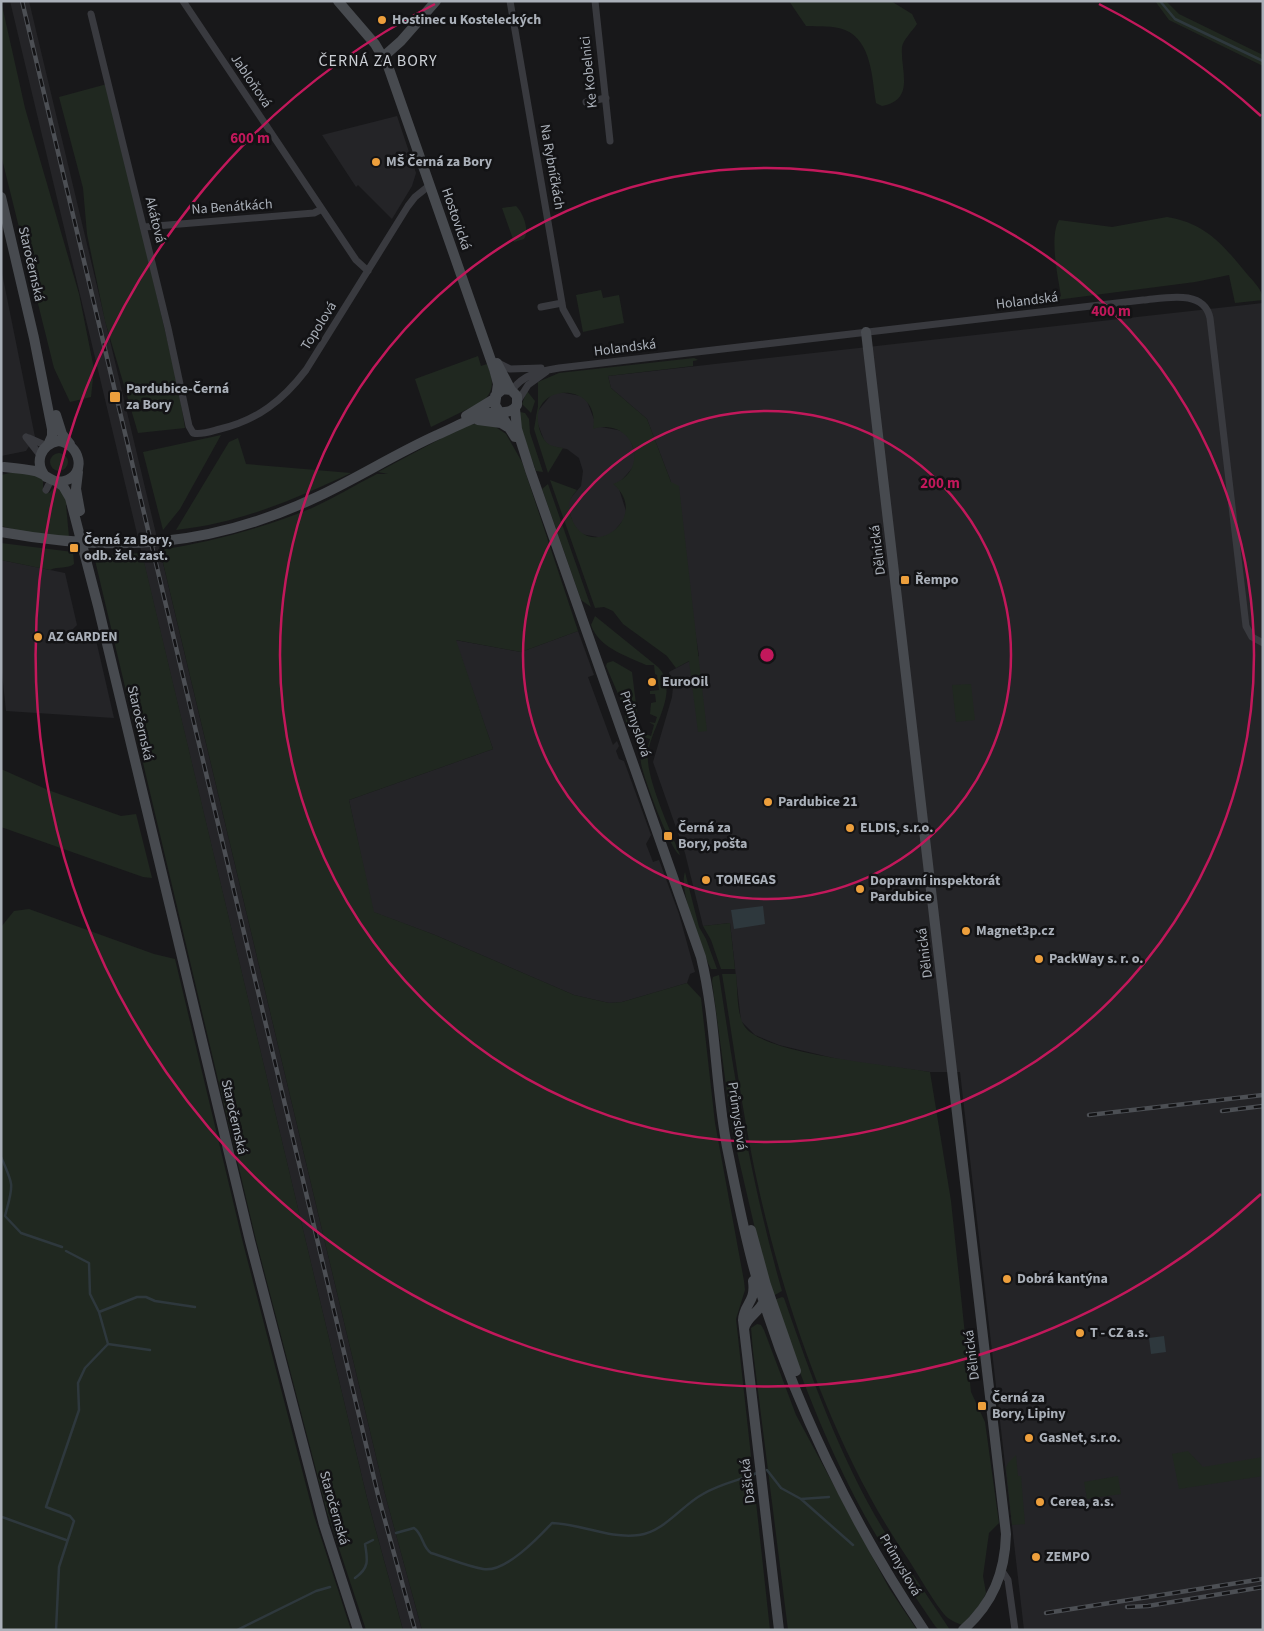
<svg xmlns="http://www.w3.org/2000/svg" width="1264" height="1631" viewBox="0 0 1264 1631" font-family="'Source Sans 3',sans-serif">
<rect width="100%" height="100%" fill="#18181a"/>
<path fill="#242427" d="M10 1H29L385 1494 422 1630H403L367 1498Z
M397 116 416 173 412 186 392 219 358 185 356 187 322 135Z
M1 268 35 437 26 451 1 456Z
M1263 303V1630H1024L960 1072H930L846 1061 779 1045 755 1035 741 1021 730 923 703 926 685 853 653 762 672 697 673 687 669 672 699 656 671 482 647 419 611 388 608 376Z
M559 392 581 396 587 401 595 422 601 427 623 431 629 436 636 457 635 465 620 482 619 489 626 511 625 518 611 535 603 538 581 534 575 529 568 508 569 500 581 486 583 471 579 458 567 449 549 446 544 440 536 419 537 412 552 394Z
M1 560 65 573 77 625 72 630 75 644 96 640 114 718 6 711 1 664Z
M578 631 594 675 588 677 613 745 617 741 619 746 616 751 619 759 624 761 651 835 646 844 653 862 659 860 679 914 695 972 690 974 687 983 622 1002 609 1003 574 995 435 935 373 912 349 800 493 749 455 640 521 652Z"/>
<path fill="#202820" d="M1 1 25 108 79 294 94 369 91 397 70 402 54 368 1 155Z
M789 1H891L912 14 917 24C913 30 903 40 902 47 900 70 916 100 882 106L876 103C872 79 872 41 845 30 834 25 818 27 806 26Z
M1155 1H1166L1179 14 1263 55V66L1169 20Z
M107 84 178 386 185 428 138 433 105 321 87 234 83 188 59 97Z
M516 206C523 212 530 231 524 239L514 242 502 208Z
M1167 217C1206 223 1224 246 1247 274 1253 281 1263 290 1263 300L1235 303 1229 275 1195 282 1056 300 1061 296C1058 277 1049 237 1059 220L1112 227Z
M601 290 603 298 619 295 624 323 583 332 576 295Z
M478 356 481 366 487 364C493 379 495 389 484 401L431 427 415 379Z
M694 358 698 360 693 361V366L608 376 611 388 647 419 671 482 679 486 707 731 698 732 689 661 676 668 667 656 623 624 613 611 604 607 595 608 550 480 577 490C569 500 567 504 571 517 588 565 653 517 613 484 652 470 633 416 593 429 602 379 524 382 540 431 545 444 549 446 563 448L548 473 534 429 538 406V382L559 373Z
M527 391 535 401 531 413 522 404Z
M520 412 525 413 529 419 530 433 543 472 536 471 519 423Z
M482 423 494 426 506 434 522 462 578 631 521 652 456 640 493 749 349 800 374 912 435 935 574 995 609 1003 622 1002 687 983 701 998 715 1123 744 1281 745 1290 736 1319 770 1630H422L385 1494 160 550C212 542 263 528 312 508 334 498 355 485 377 474H388L378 472 457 430 468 425Z
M221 435 180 509 163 530 143 452Z
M238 438 246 464 351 473C292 500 241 523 176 530L229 442Z
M50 462a9 9 0 1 1 18 0a9 9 0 1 1-18 0Z
M14 472 34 474 43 480V489L49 493 56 486 60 488 70 504 66 505 69 537 20 531 1 526V475Z
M548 484 591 607 581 600 542 489Z
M1 543 73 552 74 564C68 569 58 566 50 570L1 560Z
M142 553 367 1498 403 1630H366L327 1512 256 1240 94 556Z
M595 616 658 667C681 691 651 727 648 753 645 777 671 831 680 855 671 851 643 777 641 763 640 757 641 750 642 744L648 746 650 739 644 737 645 734 651 736 654 725 649 722 655 723 657 717 650 714 651 703 656 702 655 694H650V691L659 690 657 675 655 674 654 665H646C627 656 599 648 591 625Z
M613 661 632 672 638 720 633 725 626 724 625 710 606 666 607 663Z
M971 684 975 720 956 722 952 685Z
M1 769 48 790 121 816 136 814 152 878 143 877 1 827Z
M685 872 699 927 706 939 717 969H711L708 963C702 943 678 891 685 872Z
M29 909 154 954 175 959 243 1243 314 1516 351 1630H1V927L14 911Z
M730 923 735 969H721L711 940 703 926Z
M722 974H736C738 990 736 1014 745 1027 766 1055 893 1065 930 1072L951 1201 971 1392 985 1422 999 1523 989 1533 983 1576 986 1593 980 1605 962 1625C957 1623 952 1621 948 1618 939 1611 916 1571 908 1559 836 1454 787 1314 759 1190 743 1119 734 1046 722 974Z
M719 975C735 1082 752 1187 782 1291L773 1296 762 1259 732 1130 712 981 713 977Z
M782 1297 784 1298C811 1376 840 1458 883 1529 904 1563 928 1596 950 1630H939L935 1626C914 1595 892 1563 873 1530 833 1461 805 1388 778 1313L774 1300Z
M757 1324 761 1325 764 1330 796 1415 889 1588 917 1630H788L753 1351 751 1328Z
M1188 1451 1203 1467 1263 1457V1476L1179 1489 1172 1454Z
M1016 1455 1018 1476H1021L1025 1524 1012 1525 1006 1468 1008 1463Z
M1118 1476 1121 1494 1087 1499 1084 1482Z"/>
<path fill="#2e383d" d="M763 906 765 924 734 929 731 910Z
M1164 1336 1166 1352 1151 1354 1149 1338Z"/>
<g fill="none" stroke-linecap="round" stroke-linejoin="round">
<path stroke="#2e383d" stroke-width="2.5" d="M1160 1 1175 19 1263 61
M1 1157C15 1188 13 1185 5 1216L21 1233 62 1247
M99 1312 137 1297H146L155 1301 195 1307
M108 1344 150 1350
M767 1470 781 1488 801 1499 853 1545
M801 1499 829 1497
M2 1517 66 1540
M396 1533 414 1528C423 1534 422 1547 431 1553 448 1558 466 1566 483 1569 505 1573 538 1538 552 1523 582 1524 608 1539 639 1535 664 1532 682 1505 703 1494 719 1484 740 1480 757 1473
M355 1578C369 1568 368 1561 365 1544L373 1540
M56 1630 59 1567 74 1521 70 1516 46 1507 79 1410 78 1383 85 1368 108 1344 99 1312 90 1294 89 1263 66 1251
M237 1630 316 1591 330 1587"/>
<path stroke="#393a3f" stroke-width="7" d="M183 1 356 260 368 271
M510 1 563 309 577 334
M595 1 610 141
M91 14 168 328 189 426 193 433C202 435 212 431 220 429 258 420 283 400 306 370L408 206 415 197 430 185
M586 102 606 98
M144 227 314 213 322 209
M541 307 562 303
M498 363 510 369 541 368
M512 390C524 374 540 371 559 368L1143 300C1166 298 1204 289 1210 318L1246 626 1252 637 1263 643
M518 401 528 385 546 372
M26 437 40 455
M29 438 47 446
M46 490 51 480
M1002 1571 1008 1580 1015 1630"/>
<path stroke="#474a4f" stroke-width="10" d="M338 1 375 44 388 66 494 369 498 384 495 405 515 437
M383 57 401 41 436 1
M1 197 34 338 52 429V436L48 445
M866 332 1006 1534C1005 1573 993 1603 963 1630
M497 363 511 390
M515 409 517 429 530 470 701 957C716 1019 715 1084 727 1147 736 1191 744 1234 756 1276 791 1398 853 1525 924 1630
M56 415 62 434 70 444
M466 416 494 399
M478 420 501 423 511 429
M4 467C14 468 25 469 35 471 46 474 52 484 64 481 88 475 80 443 58 441 40 445 34 463 46 477
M78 472 76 489 80 511
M57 482 63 486 70 498 98 606 250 1241 324 1525 358 1630
M1 532C117 553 212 547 319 496 359 477 397 453 437 435 454 428 472 417 490 413 500 411 511 415 517 405V396L511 390 503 389 495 396
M751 1230 766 1285 796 1371
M753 1281C756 1303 744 1303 743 1320L779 1630
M744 1329C746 1316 759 1314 765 1299"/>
<g stroke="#4c4f54" stroke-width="4.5">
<path id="rail" d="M22 1 378 1495 415 1630
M1222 1111 1263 1106
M1089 1115 1263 1095
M1127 1607 1148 1606 1263 1587
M1046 1613 1263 1579"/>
</g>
<use href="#rail" stroke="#131315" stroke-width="2.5" stroke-dasharray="8" stroke-linecap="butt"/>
</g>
<g fill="none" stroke="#c2185b" stroke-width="2.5">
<circle cx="767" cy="655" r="244"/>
<circle cx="767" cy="655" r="487"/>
<path d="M1261 1194A731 731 0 1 1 435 4M1099 4A731 731 0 0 1 1261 116"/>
</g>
<g fill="#ed9f3c" stroke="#131315" stroke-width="2">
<circle cx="382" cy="20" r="5"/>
<circle cx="376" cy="162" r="5"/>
<rect x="109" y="391" width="12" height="12" rx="2.5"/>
<rect x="69" y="543" width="10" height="10" rx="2.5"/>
<rect x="900" y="575" width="10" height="10" rx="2.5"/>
<circle cx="38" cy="637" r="5"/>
<circle cx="652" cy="682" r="5"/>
<circle cx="768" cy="802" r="5"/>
<circle cx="850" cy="828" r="5"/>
<rect x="663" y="831" width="10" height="10" rx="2.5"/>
<circle cx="706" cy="880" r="5"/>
<circle cx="860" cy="889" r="5"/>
<circle cx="966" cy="931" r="5"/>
<circle cx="1039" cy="959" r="5"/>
<circle cx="1007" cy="1279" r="5"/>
<circle cx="1080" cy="1333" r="5"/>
<rect x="977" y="1401" width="10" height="10" rx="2.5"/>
<circle cx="1029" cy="1438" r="5"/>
<circle cx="1040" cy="1502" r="5"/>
<circle cx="1036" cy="1557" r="5"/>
</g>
<g text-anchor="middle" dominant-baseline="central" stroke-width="5" stroke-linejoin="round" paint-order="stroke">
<g font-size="14" font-weight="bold" fill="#aab0b9" stroke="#131315" text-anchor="start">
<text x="392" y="20">Hostinec u Kosteleckých</text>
<text x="386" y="162">MŠ Černá za Bory</text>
<text x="126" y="389">Pardubice-Černá<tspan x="126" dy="16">za Bory</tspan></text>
<text x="84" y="540">Černá za Bory,<tspan x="84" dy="16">odb. žel. zast.</tspan></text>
<text x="915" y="580">Řempo</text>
<text x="48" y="637">AZ GARDEN</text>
<text x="662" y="682">EuroOil</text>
<text x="778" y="802">Pardubice 21</text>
<text x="678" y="828">Černá za<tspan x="678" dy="16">Bory, pošta</tspan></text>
<text x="860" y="828">ELDIS, s.r.o.</text>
<text x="716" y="880">TOMEGAS</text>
<text x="870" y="881">Dopravní inspektorát<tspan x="870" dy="16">Pardubice</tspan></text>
<text x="976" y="931">Magnet3p.cz</text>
<text x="1049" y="959">PackWay s. r. o.</text>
<text x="1017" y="1279">Dobrá kantýna</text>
<text x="1090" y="1333">T - CZ a.s.</text>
<text x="992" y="1398">Černá za<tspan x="992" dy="16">Bory, Lipiny</tspan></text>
<text x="1039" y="1438">GasNet, s.r.o.</text>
<text x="1050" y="1502">Cerea, a.s.</text>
<text x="1046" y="1557">ZEMPO</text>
</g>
<g font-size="14" fill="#aab0b9" stroke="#131315">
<text transform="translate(589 72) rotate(-96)">Ke Kobelnici</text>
<text transform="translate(251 81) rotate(56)">Jabloňová</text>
<text transform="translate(552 167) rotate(80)">Na Rybníčkách</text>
<text transform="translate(232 207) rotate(-4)">Na Benátkách</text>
<text transform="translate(456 219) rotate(71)">Hostovická</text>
<text transform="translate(155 220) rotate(76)">Akátová</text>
<text transform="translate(31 264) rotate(77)">Staročernská</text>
<text transform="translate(1027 301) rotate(-7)">Holandská</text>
<text transform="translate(319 326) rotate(-58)">Topolová</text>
<text transform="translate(625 348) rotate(-7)">Holandská</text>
<text transform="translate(878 550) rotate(-97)">Dělnická</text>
<text transform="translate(140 723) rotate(77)">Staročernská</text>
<text transform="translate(635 724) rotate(71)">Průmyslová</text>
<text transform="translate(925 953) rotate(-97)">Dělnická</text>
<text transform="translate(737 1116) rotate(82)">Průmyslová</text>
<text transform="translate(234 1117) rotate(77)">Staročernská</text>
<text transform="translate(972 1355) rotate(-97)">Dělnická</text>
<text transform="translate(748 1481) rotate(-97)">Dašická</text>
<text transform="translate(334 1508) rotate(74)">Staročernská</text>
<text transform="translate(900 1565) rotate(60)">Průmyslová</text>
</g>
<g font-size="16" letter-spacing="1" fill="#cbcfd5" stroke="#131315">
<text x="378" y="61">ČERNÁ ZA BORY</text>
</g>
</g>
<circle cx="767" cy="655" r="8" fill="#c2185b" stroke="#131315" stroke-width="2.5"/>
<g font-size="15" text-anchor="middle" font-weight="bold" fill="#c2185b" stroke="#131315" stroke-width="5" stroke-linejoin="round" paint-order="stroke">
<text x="250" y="143">600 m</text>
<text x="1111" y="316">400 m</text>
<text x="940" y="488">200 m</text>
</g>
<rect width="1264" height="1631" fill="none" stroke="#aab0b9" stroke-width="5"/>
</svg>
